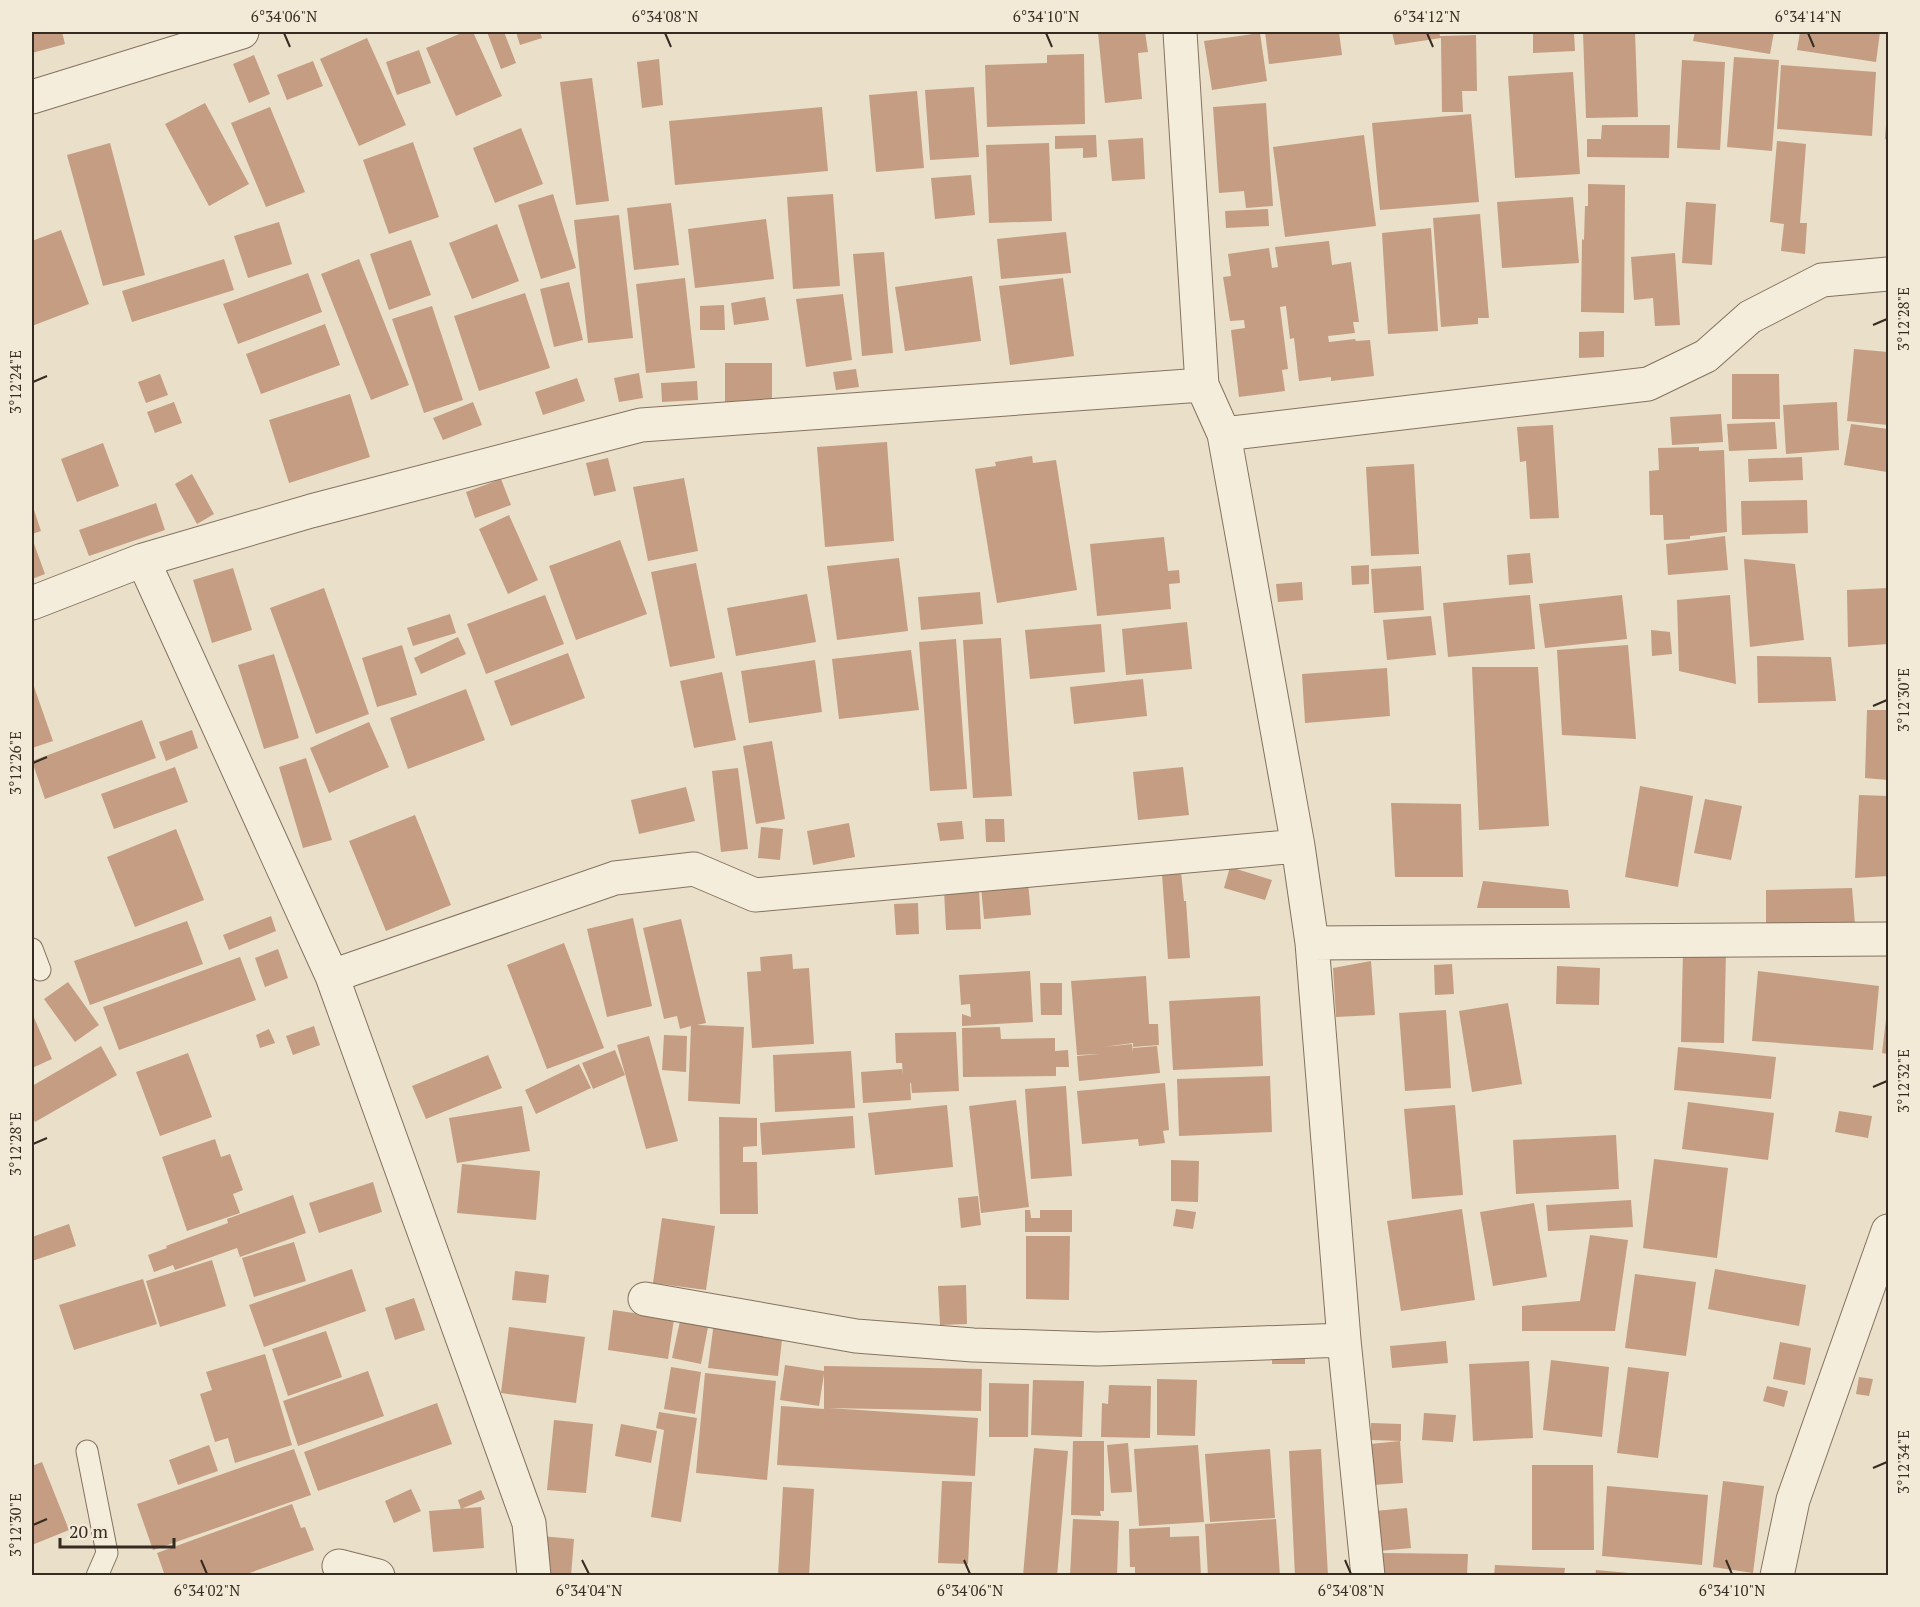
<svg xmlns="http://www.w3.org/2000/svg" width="1920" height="1607" viewBox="0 0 1920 1607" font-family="'PT Serif',serif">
<rect width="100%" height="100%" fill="#eadfc8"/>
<path fill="#c49d82" d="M32 32H62L65 44 32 53Z
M464 32H473L502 96 456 116 426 48Z
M487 32H504L516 63 501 69Z
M516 32H540L542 38 520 45Z
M1098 32H1145L1148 52 1138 53 1142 99 1105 103Z
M1265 32H1339L1342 55 1269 64Z
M1392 32H1439L1440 36 1476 35 1477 91H1462L1463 112H1442L1441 38 1395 45Z
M1533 32H1574L1575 51 1533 53Z
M1583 32H1635L1638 117 1586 118Z
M1695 32H1774L1770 54 1693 41Z
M1800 32H1880L1876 62 1797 50Z
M1260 33 1267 81 1212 90 1204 41Z
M367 38 406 125 359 146 320 59Z
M419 50 431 83 397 95 386 62Z
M1084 54 1085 124 987 127 985 65 1047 63V55Z
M254 55 270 94 249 103 233 64Z
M1734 57 1779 60 1772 151 1727 147Z
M659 59 663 105 642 108 637 62Z
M1682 60 1725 62 1720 150 1677 148Z
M313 61 323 86 287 100 277 75Z
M1781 65 1876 72 1872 136 1777 129Z
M1573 72 1580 174 1515 178 1508 76Z
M592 78 609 201 576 205 560 82Z
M974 87 979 157 930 160 925 90Z
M917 91 924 168 876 172 869 95Z
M205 103 249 184 209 206 165 124Z
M1266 103 1273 206 1246 208 1244 191 1219 193 1213 107Z
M270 107 305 192 266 207 231 123Z
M822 107 828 171 675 185 669 121Z
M1887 112H1888V140L1885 139Z
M1471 114 1479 202 1380 210 1372 123Z
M1602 125H1670L1669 158 1587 157V139H1601Z
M521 128 543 184 495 203 473 148Z
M1096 135 1097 157 1083 158V148L1055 149V136Z
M1364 135 1376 226 1285 237 1273 147Z
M1143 138 1145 179 1112 181 1108 140Z
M1777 141 1806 144 1800 223H1807L1805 254 1781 251 1784 224 1770 222Z
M413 142 439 217 389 234 363 160Z
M110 143 145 275 103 286 67 155Z
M1049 143 1052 221 989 223 986 145Z
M971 175 975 215 935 219 931 178Z
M1588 184 1625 185 1624 313 1581 312 1582 239 1584 240 1585 206H1588Z
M553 194 576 268 541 279 518 205Z
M833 194 840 286 793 289 787 197Z
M1573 197 1579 263 1502 268 1497 202Z
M1686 202 1716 204 1712 265 1682 263Z
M671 203 679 265 634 270 627 208Z
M1268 209 1269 226 1226 228 1225 211Z
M1480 214 1489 318H1478V324L1441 327 1433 218Z
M619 215 633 338 588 343 574 220Z
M766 219 774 279 695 288 688 229Z
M279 222 292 264 248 278 234 236Z
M497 224 519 281 472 299 449 243Z
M1431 228 1438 331 1388 334 1382 233Z
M61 230 89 304 32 326V241Z
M1066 232 1071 273 1001 279 997 239Z
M411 240 431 295 389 310 370 254Z
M1329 241 1332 265 1351 262 1359 322H1353L1355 333 1328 336 1329 342 1355 339 1356 341 1370 340 1374 376 1331 381V377L1299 381 1294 338 1290 339 1286 306 1280 307 1288 369 1282 370 1285 391 1239 397 1231 330 1245 328 1244 320 1230 321 1223 277 1231 276 1228 254 1269 248 1272 268 1278 267 1275 247Z
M884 252 893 353 862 356 853 254Z
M1675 253 1680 325 1655 326 1653 298 1634 300 1631 257Z
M224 259 234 290 132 322 122 291Z
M359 259 409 385 371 400 321 274Z
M308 273 322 312 238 344 223 304Z
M972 276 981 341 905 351 895 287Z
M685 278 695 368 646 373 636 284Z
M1063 278 1074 356 1010 365 999 286Z
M569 282 583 340 554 347 540 289Z
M525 293 550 368 479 391 454 316Z
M843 294 852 360 806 367 796 299Z
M765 297 769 320 734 325 731 303Z
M724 305 725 330H700V306Z
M432 306 463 400 424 413 392 319Z
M325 324 340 365 261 394 246 354Z
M1604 331V357L1579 358V332Z
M1854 349 1888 352V425L1847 421Z
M725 363H772V403H725Z
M856 369 859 387 836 390 833 372Z
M639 373 643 398 619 402 614 378Z
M160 374 168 395 146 403 138 382Z
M1732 374H1779L1780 419H1732Z
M577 378 585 401 543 415 535 392Z
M697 381 698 400 662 402 661 383Z
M350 394 370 457 289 483 269 420Z
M174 402 182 423 155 433 147 412Z
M473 402 482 425 443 440 433 418Z
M1837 402 1839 450 1786 454 1783 405Z
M1721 414 1723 442 1672 445 1670 417Z
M1775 422 1777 449 1729 451 1727 424Z
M1851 424 1888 429 1887 472 1844 465Z
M1553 425 1559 518 1530 519 1526 461 1520 462 1517 427Z
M887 442 894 541 825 547 817 447Z
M103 443 119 486 77 502 61 459Z
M1699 447V451L1724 450 1727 532 1690 536V539L1664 540 1663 515H1650L1649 471 1659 470 1658 448Z
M1032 456 1033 463 1056 460 1077 590 997 603 975 469 996 466 995 462Z
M1802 457 1803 480 1749 482 1748 459Z
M608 458 616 491 594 496 586 463Z
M1414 464 1419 554 1371 556 1366 467Z
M192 474 214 514 197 524 175 484Z
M684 478 698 551 648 561 633 487Z
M501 479 511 505 475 518 466 492Z
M1807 500 1808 533 1742 535 1741 501Z
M156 503 165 530 89 556 79 530Z
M32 504 41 531 32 534Z
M509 515 538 580 508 594 479 529Z
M1725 536 1728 570 1668 575 1666 544Z
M1164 537 1168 571 1179 570 1180 583 1169 584 1171 609 1097 616 1090 544Z
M620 540 647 614 576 640 549 566Z
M33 541 45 574 32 579V542Z
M1530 553 1533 583 1509 585 1507 555Z
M899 558 908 631 837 640 827 566Z
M1744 559 1795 564 1804 640 1750 647Z
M696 563 715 658 670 667 651 572Z
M1369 565V584L1352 585 1351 566Z
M1421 566 1424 610 1374 613 1371 569Z
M233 568 252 630 212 643 193 580Z
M1302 582 1303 600 1278 602 1276 584Z
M324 588 369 714 316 734 270 608Z
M1888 588V644L1848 647 1847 590Z
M980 592 983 624 921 630 918 597Z
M807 594 816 642 736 656 727 608Z
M545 595 564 644 486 674 467 624Z
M1530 595 1535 649 1448 657 1443 603Z
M1622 595 1627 639 1545 648 1539 604Z
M1730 595 1736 684 1679 671 1677 600Z
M450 614 456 633 413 646 407 628Z
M1431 616 1436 655 1387 660 1383 620Z
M1187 622 1192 669 1126 675 1122 629Z
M1101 624 1105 672 1030 679 1025 630Z
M1651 630 1670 632 1672 654 1652 656Z
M458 637 466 654 421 674 414 658Z
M1001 638 1012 796 973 798 963 640Z
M956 639 967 789 930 791 919 642Z
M402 645 417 695 377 707 362 658Z
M1628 645 1636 739 1562 735 1557 650Z
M911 650 919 710 839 719 832 659Z
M568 653 585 698 511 726 494 681Z
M274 654 299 738 264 749 238 665Z
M1757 656 1831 657 1836 701 1758 703Z
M815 660 822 712 749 723 741 671Z
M1472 667H1538L1549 826 1479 830Z
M1387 668 1390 716 1305 723 1302 674Z
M722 672 736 740 694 748 680 681Z
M1143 679 1147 716 1074 724 1070 687Z
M32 681 53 741 32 748Z
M466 689 485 740 408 769 390 718Z
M1867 710H1888V780L1865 778Z
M142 720 156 758 45 799 32 761Z
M369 722 389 767 329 793 310 748Z
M192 730 198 748 166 761 159 742Z
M772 741 785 819 756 824 743 746Z
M306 758 332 840 303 848 279 767Z
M175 767 188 802 114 829 101 794Z
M1183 767 1189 815 1138 820 1133 772Z
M738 768 748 849 721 852 712 771Z
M1640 786 1693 796 1678 887 1625 877Z
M686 787 695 821 639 834 631 800Z
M1859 795 1888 796V876L1855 878Z
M1705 799 1742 806 1731 860 1694 853Z
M1391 803 1461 804 1463 877H1395Z
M415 815 451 905 386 931 349 841Z
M985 819H1004L1005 842H986Z
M962 821 964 839 940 841 937 823Z
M849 823 855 857 813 865 807 831Z
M761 827 783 829 780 860 758 858Z
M176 829 204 900 135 927 107 857Z
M1230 867 1272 880 1265 900 1224 888Z
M1181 872 1184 901H1186L1190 958 1168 959 1162 874Z
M1483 881 1568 890 1570 908H1477Z
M1028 882 1031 915 984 919 981 887Z
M1852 888 1855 924 1766 929V890Z
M979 889 981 929 946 930 944 890Z
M918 903 919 934 896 935 894 904Z
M271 916 276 931 229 950 223 935Z
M633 918 652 1006 607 1017 587 929Z
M681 919 706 1023 697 1025 744 1027 740 1104 688 1101 691 1026 680 1029 677 1016 664 1019 643 928Z
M187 921 203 964 90 1005 74 961Z
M564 943 604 1048 547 1069 507 965Z
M278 949 288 978 265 987 255 958Z
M1683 950H1726L1724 1043 1681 1042Z
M792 954 793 969 809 968 814 1044 752 1048 747 972 761 971 760 957Z
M240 957 256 1000 119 1050 103 1007Z
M1371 961 1375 1015 1336 1017 1333 968Z
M1452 964 1454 994 1435 995 1434 965Z
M1557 966 1600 968 1599 1005 1556 1004Z
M1030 971 1033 1022 962 1026V1014L971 1017 970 1004 961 1005 959 975Z
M1758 971 1879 986 1873 1050 1752 1041Z
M1146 976 1149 1024H1158L1159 1045 1133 1047V1043L1103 1047 1132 1044 1133 1052V1048L1157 1046 1160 1073 1079 1081 1077 1056 1099 1054 1077 1055 1071 981Z
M68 982 99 1025 75 1042 44 999Z
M1040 983H1062V1015H1041Z
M1260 996 1263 1066 1173 1070 1169 1001Z
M1508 1003 1522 1084 1472 1092 1459 1011Z
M1446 1010 1451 1088 1405 1091 1399 1013Z
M1887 1011H1888V1054L1882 1053Z
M32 1013 52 1059 32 1068Z
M314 1026 320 1045 293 1055 286 1036Z
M1000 1027 1001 1039 1055 1038V1051L1068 1050 1069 1067H1056V1076L963 1077 962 1028Z
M269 1029 275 1043 260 1048 256 1035Z
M956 1032 959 1091 912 1093 911 1083H910L911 1100 863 1103 861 1072 902 1069 903 1075 902 1063H896L895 1033Z
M664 1035 687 1036 686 1072 662 1070Z
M649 1036 678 1141 646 1149 617 1045Z
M101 1046 117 1075 35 1122 32 1116V1086Z
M1678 1047 1776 1057 1771 1099 1674 1090Z
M615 1050 625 1075 593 1089 582 1063Z
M851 1051 855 1108 775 1112 773 1055Z
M188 1053 212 1117 160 1136 136 1072Z
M488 1055 502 1088 426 1119 412 1086Z
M579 1064 591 1088 536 1114 525 1090Z
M1270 1076 1272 1132 1179 1136 1177 1079Z
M1165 1083 1169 1130 1163 1131 1165 1143 1139 1146 1138 1139 1082 1144 1077 1091Z
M1066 1086 1072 1176 1031 1179 1025 1089Z
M1016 1100 1029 1207 981 1213 969 1106Z
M1688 1102 1774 1113 1768 1160 1682 1149Z
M947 1105 953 1167 875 1175 868 1113Z
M1455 1105 1463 1195 1412 1199 1404 1109Z
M522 1106 530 1151 457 1163 449 1118Z
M1839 1111 1872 1116 1868 1138 1835 1132Z
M853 1116 855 1148 762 1155 760 1123Z
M719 1117 757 1118V1146L743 1147V1162H757L758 1214H720Z
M1616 1135 1619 1189 1516 1194 1513 1140Z
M215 1139 221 1157 230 1154 243 1190 233 1194 240 1213 187 1231 162 1157Z
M1654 1159 1728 1168 1717 1258 1643 1248Z
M1171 1160 1199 1161 1198 1202 1171 1201Z
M462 1164 540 1171 536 1220 457 1213Z
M373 1182 382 1212 319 1233 309 1203Z
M293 1195 306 1233 240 1257 237 1248 175 1270 173 1265 154 1272 148 1255 167 1248 166 1246 228 1223 227 1219Z
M978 1196 981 1225 961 1228 958 1198Z
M1631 1200 1633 1227 1548 1231 1546 1205Z
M1534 1203 1547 1277 1493 1286 1480 1212Z
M1176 1209 1196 1212 1193 1229 1173 1226Z
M1462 1209 1475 1300 1401 1311 1387 1221Z
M1025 1210H1030L1031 1218H1040V1210H1072V1232H1025Z
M662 1218 715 1226 706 1290 653 1283Z
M69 1224 76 1246 32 1261V1237Z
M1590 1235 1628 1240 1615 1331H1522V1306L1580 1301Z
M1026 1236H1070L1069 1300 1026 1299Z
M294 1242 306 1281 254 1297 242 1258Z
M212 1260 226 1306 160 1327 146 1281Z
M352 1269 366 1311 264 1347 249 1305Z
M1715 1269 1806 1285 1799 1326 1708 1309Z
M515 1271 549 1275 546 1303 512 1300Z
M1635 1274 1696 1282 1686 1356 1625 1348Z
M143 1279 157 1324 74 1350 59 1305Z
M966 1285 967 1324 940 1325 938 1286Z
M414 1298 425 1330 395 1340 385 1308Z
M613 1310 674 1319 668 1359 608 1350Z
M680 1321 708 1327 701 1364 672 1358Z
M714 1322 783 1330 778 1376 708 1368Z
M509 1327 585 1337 576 1403 501 1393Z
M326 1331 342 1377 288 1396 272 1349Z
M1446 1341 1448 1363 1392 1368 1390 1346Z
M1780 1342 1811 1348 1805 1385 1773 1379Z
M1272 1344H1305V1364H1272Z
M265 1354 292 1445 235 1463 228 1438 215 1442 200 1394 212 1390 206 1372Z
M1551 1360 1609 1367 1602 1437 1543 1430Z
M1529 1361 1533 1438 1473 1441 1469 1364Z
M785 1365 824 1371V1366L982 1369 981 1411 829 1408 978 1418 975 1476 777 1465 781 1406 824 1409V1374L819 1406 780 1400Z
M671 1367 701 1372 695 1414 664 1409Z
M1628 1367 1669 1372 1658 1458 1617 1453Z
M368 1371 384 1416 298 1446 283 1401Z
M705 1373 776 1381 767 1480 696 1473Z
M1859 1377 1873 1379 1869 1396 1856 1394Z
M1157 1379 1197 1380 1195 1436 1157 1435Z
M1033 1380 1084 1381 1082 1437 1031 1435Z
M989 1383 1029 1384 1028 1437H989Z
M1109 1385 1151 1386 1150 1438 1101 1437 1102 1403 1108 1404Z
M1767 1386 1788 1391 1784 1407 1763 1401Z
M437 1403 452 1444 318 1491 304 1452Z
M659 1412 697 1418 681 1522 651 1517 664 1430 656 1428Z
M1424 1413 1456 1415 1453 1442 1422 1440Z
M554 1420 593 1424 586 1493 547 1490Z
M1371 1423 1401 1424V1441L1371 1440Z
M621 1424 657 1431 651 1463 615 1456Z
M1073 1441H1104V1511H1100L1101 1516 1071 1515Z
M1400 1441 1403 1483 1373 1485 1370 1444Z
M1128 1443 1132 1492 1111 1493 1107 1445Z
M209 1445 218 1471 178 1485 169 1460Z
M1198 1445 1204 1522 1139 1526 1134 1449Z
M1034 1448 1068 1451 1057 1576H1023Z
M294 1449 311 1495 153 1550 137 1504Z
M1270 1449 1275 1518 1210 1522 1205 1454Z
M1321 1449 1328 1576H1295L1289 1451Z
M42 1462 69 1530 32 1545V1466Z
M1532 1465H1593L1594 1550H1532Z
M942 1481 972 1482 968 1564 938 1563Z
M1723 1481 1764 1486 1753 1573 1713 1567Z
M1607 1486 1708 1495 1702 1565 1602 1556Z
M783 1487 814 1489 809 1576H778Z
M411 1489 421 1511 394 1523 385 1501Z
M481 1490 485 1499 461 1509 458 1500Z
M292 1504 301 1528 305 1527 314 1550 241 1576H165L157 1553Z
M481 1507 484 1548 433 1552 429 1511Z
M1407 1508 1411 1548 1379 1551 1375 1511Z
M1073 1519 1119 1521 1117 1576H1070Z
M1276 1519 1280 1576H1208L1205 1524Z
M1170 1527V1537L1199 1536 1201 1576H1135V1567H1130L1129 1529Z
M541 1536 574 1539 571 1576H538Z
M1382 1553 1468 1554 1467 1576H1382Z
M1495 1565 1565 1568 1564 1576H1494Z
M1596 1570 1640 1574V1576H1595Z"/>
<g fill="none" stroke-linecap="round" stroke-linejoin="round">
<g stroke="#84725f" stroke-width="23">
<path id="lane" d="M32 949 40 970
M87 1451 107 1553 97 1576"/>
</g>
<g stroke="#84725f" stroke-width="35">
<path id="street" d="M1180 32 1202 385 1224 434 1298 846 1312 943 1344 1340 1368 1576
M32 97 242 32
M1224 434 1648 384 1706 356 1750 317 1822 280 1888 274
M143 560 332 976 529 1523 534 1576
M32 603 143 560 311 511 641 425 1202 385
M1312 943 1888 939
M332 976 615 878 694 869 755 895 1298 846
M645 1299 856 1336 973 1345 1098 1349 1344 1340
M339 1566 378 1576
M1777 1576 1793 1500 1888 1231"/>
</g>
<use href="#lane" stroke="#f5eddb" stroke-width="21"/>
<use href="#street" stroke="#f5eddb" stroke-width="33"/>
</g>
<path fill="none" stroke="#362b21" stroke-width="2" d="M284 33 290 47M665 33 671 47M1046 33 1052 47M1427 33 1433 47M1808 33 1814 47M1873 325 1887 319M33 382 47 376M1873 706 1887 700M33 763 47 757M1873 1087 1887 1081M33 1144 47 1138M1873 1468 1887 1462M33 1525 47 1519M201 1560 207 1574M582 1560 589 1574M964 1560 970 1574M1345 1560 1351 1574M1726 1560 1732 1574"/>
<rect width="1920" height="1607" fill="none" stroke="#f2ead7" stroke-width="66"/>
<path d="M60 1538v9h114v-9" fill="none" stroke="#362b21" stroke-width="3"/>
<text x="69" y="1538" font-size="18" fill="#362b21" stroke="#f2ead7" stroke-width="4.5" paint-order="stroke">20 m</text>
<rect x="33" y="33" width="1854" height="1541" fill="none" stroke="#362b21" stroke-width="2"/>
<g font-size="15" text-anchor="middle" fill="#362b21">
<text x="284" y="22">6°34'06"N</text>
<text x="665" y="22">6°34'08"N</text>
<text x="1046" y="22">6°34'10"N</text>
<text x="1427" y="22">6°34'12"N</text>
<text x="1808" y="22">6°34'14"N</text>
<text transform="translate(1904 319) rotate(-90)" y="5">3°12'28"E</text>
<text transform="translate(16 382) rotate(-90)" y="5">3°12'24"E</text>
<text transform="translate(1904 700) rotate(-90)" y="5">3°12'30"E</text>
<text transform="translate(16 763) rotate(-90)" y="5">3°12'26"E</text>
<text transform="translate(1904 1081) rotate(-90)" y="5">3°12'32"E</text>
<text transform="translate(16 1144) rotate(-90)" y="5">3°12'28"E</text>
<text transform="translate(1904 1462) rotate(-90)" y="5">3°12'34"E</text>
<text transform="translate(16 1525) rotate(-90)" y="5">3°12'30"E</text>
<text x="207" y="1596">6°34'02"N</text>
<text x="589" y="1596">6°34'04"N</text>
<text x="970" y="1596">6°34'06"N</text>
<text x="1351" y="1596">6°34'08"N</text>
<text x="1732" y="1596">6°34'10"N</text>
</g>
</svg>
